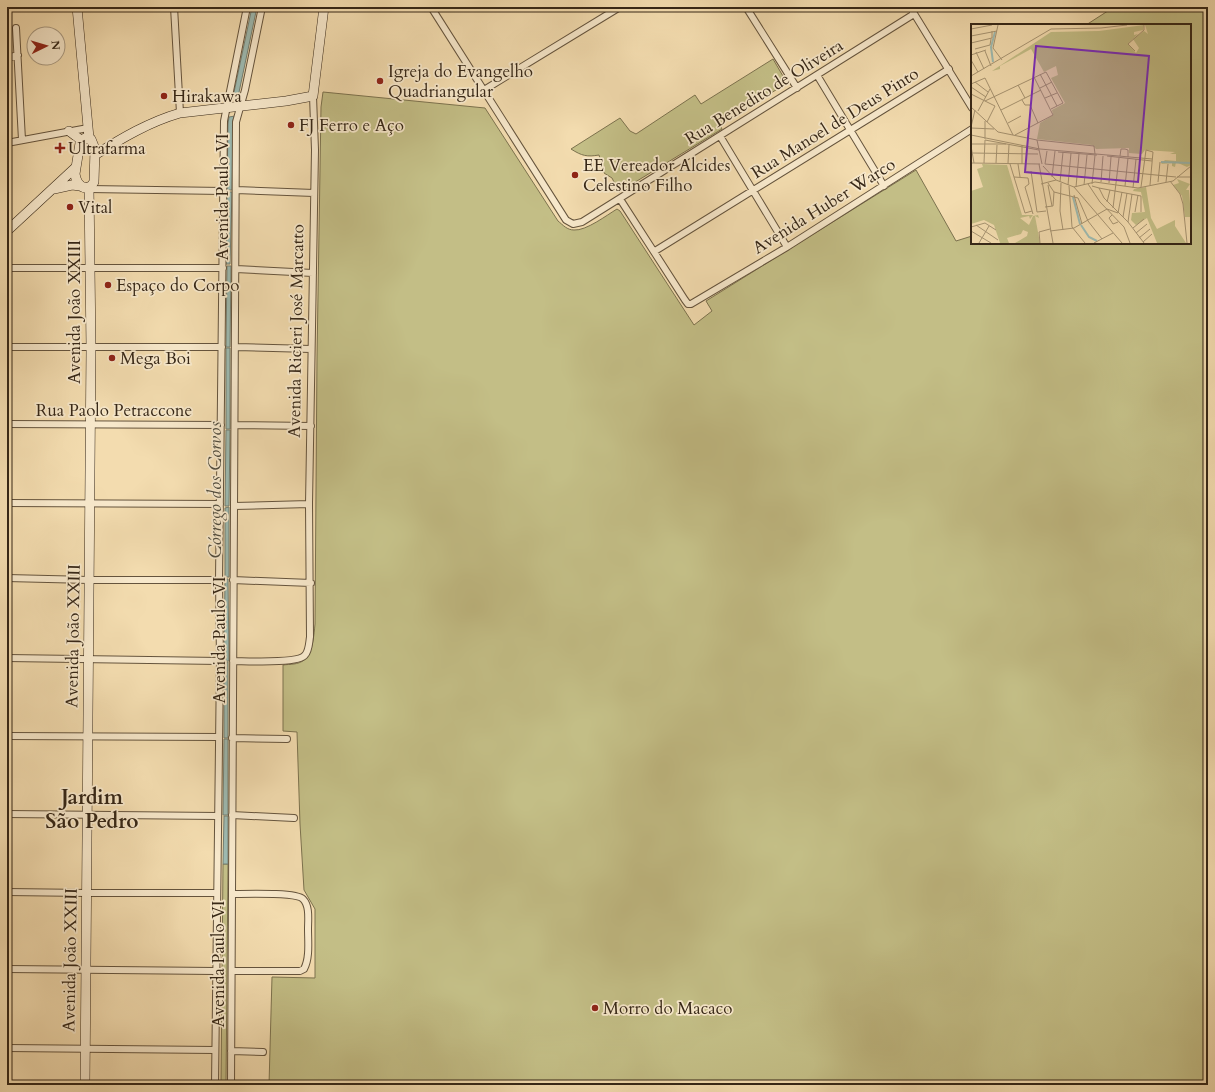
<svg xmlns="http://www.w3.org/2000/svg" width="1215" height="1092" viewBox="0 0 1215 1092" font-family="Cardo,serif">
<rect width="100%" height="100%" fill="#f3dcaf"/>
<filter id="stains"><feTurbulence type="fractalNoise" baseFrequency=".005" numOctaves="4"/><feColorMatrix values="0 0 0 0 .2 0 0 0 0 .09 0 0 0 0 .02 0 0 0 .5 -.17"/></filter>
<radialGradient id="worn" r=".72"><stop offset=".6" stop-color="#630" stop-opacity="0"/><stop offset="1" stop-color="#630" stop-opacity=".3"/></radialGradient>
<path fill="#c3be86" stroke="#7c724e" d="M1114 7H1208V1085H269L272 977 315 978V909L304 890 300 824 297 732 283 731V665C290 664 298 665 304 660 313 653 314 634 315 624L317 358 321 107 323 92 485 108 558 221C563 225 567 230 574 230 586 231 607 215 617 209L620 211 694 325 712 311 706 301 916 170 956 241 972 236V243H1190V25H1086Z
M773 59 787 83 720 125 722 129 619 192 612 178 604 173 599 155C587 157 582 156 571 149L620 118 630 131 636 134 695 95 701 104Z
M223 864H228L226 1085H221Z"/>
<path fill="#9dbab1" stroke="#747f73" d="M252 7H257L238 97H233Z
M235 116 233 120 232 190H227L228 124 229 117Z
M227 192H232L230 264H226Z
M227 266H231L230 347H226Z
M226 348H230V429H226Z
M226 430H230L229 506H225Z
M229 507V577H225V508Z
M225 579H228L229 661H224Z
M224 662H228V738H224Z
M224 739H228V815H223Z
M224 816H228V864H223Z"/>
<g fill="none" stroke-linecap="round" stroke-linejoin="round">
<g stroke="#65543d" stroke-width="8">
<path id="street" d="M174 7 180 113
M431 7 566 220 573 224 582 222 914 14
M746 7 797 88
M910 7 972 108
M16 28 22 140
M7 58 18 55
M817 75 884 186
M484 90 620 7
M720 136 787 247
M7 143 88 128
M89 189 223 191
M236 190 314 193
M620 199 685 300 688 304H691L787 247 972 129
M655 251 949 69
M7 268H223
M236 269 313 273
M7 347H222
M236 347 311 349
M7 424 221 425
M235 425 311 426
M7 503 220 504
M234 506 309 504
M7 578 89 580H219
M233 580 311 583
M7 658 220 661
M233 661C246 661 299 664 305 655 309 651 309 643 310 637L309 504 315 150 313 96
M7 736 219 737
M232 738 287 739
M7 814 218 816
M232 815 294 818
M7 892 87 893H217
M7 969 216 971
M232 971H300L304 969C310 958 308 941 308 929 308 920 310 906 303 899 296 892 245 894 232 894
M7 1048 215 1050
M231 1051 263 1052
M215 1085 220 661 219 580 224 121 247 7
M231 1085 236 122 245 90 262 7"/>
</g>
<g stroke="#362717" stroke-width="10">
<path id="secondary" d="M77 7 89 138
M69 131 81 140
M85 138 91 139 95 149 94 182 91 186 86 188C79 187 76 181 75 174L80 143Z
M95 155C122 138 149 122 180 113L286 101 313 96 324 7
M54 189 72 185 80 186
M7 231 76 167
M85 1085 91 348 89 187"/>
</g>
<use href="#street" stroke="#f7e8cb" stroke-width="6"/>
<use href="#secondary" stroke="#f7e8cb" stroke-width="9"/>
</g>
<g fill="#8f2418" stroke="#f7e8cb" stroke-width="1.5">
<circle cx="380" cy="81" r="4"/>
<circle cx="164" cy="96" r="4"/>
<circle cx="291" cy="125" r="4"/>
<path d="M58 142h4v4h4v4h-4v4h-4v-4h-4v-4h4z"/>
<circle cx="575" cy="175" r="4"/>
<circle cx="70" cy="207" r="4"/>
<circle cx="108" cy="285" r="4"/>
<circle cx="112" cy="358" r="4"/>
<circle cx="595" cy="1008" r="4"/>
</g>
<g text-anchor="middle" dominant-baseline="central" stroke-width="3.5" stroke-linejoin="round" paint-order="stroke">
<g font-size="17" fill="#362717" stroke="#f7e8cb" text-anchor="start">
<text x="388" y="71">Igreja do Evangelho<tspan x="388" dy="20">Quadriangular</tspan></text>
<text x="172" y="96">Hirakawa</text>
<text x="299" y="125">FJ Ferro e Aço</text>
<text x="68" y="148">Ultrafarma</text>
<text x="583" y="165">EE Vereador Alcides<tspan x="583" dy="20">Celestino Filho</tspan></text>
<text x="78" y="207">Vital</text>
<text x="116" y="285">Espaço do Corpo</text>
<text x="120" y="358">Mega Boi</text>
<text x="603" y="1008">Morro do Macaco</text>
</g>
<g font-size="17" fill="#362717" stroke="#f7e8cb">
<text transform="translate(764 92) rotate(-32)">Rua Benedito de Oliveira</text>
<text transform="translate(835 123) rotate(-32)">Rua Manoel de Deus Pinto</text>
<text transform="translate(222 197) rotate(-90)">Avenida Paulo VI</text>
<text transform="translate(824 206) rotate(-32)">Avenida Huber Warco</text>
<text transform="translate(74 312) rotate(-90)">Avenida João XXIII</text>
<text transform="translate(296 331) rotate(-89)">Avenida Ricieri José Marcatto</text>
<text x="114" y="410">Rua Paolo Petraccone</text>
<text transform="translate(73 636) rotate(-89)">Avenida João XXIII</text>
<text transform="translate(219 640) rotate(-90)">Avenida Paulo VI</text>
<text transform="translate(70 960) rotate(-89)">Avenida João XXIII</text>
<text transform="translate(218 964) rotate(-90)">Avenida Paulo VI</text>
</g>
<g font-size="18" font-style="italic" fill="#504c3e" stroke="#f7e8cb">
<text transform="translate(215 490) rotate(-90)">Córrego dos Corvos</text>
</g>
<g font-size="21" font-weight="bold" fill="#362717" stroke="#f7e8cb">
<text x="92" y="797">Jardim<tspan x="92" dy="24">São Pedro</tspan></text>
</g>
</g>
<g transform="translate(971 24)">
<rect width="220" height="220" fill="#f3dcaf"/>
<path d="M173 1 172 6 163 8V11L167 10 157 20 165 29 168 24 162 15 173 7 177 10 174 1H220V141L216 143 205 138 204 143 201 142V139L190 140 194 136 205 137V130H199L204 128 174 126 171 130 158 129V124L125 125 121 121 66 115 69 99 82 91 81 86 94 79 80 54 87 51 85 42 73 48 60 25 29 42V45L21 47 80 8 128 7ZM11 140 36 141 51 191H62L59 195 58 192 49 194 58 201 62 192 67 191 68 194 64 192 69 219H44L56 212 57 208 52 206 50 210 36 214 38 219H29L23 201 13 196 0 200V167L12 163 6 145 12 143ZM206 155 219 160 215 166H218L220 193H214L211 172 202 161 208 159ZM175 163 180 194 186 205 204 196V202L215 219H186L176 194 165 201 160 196 161 189 174 188 170 168 162 167 163 165Z" fill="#c3be86"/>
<path fill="none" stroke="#9dbab1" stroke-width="2" d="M22 38 20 23 24 8M190 138 220 139M102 173 109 200M110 201 118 213 126 217"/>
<path fill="none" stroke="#a79472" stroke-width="1" d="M27 1 22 24 31 36M0 5 21 1M0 12 26 7M0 19 21 14V7M4 25 19 21 20 15M14 27 20 42M164 27 157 20 173 6V1M5 28 13 45M0 31 15 26M0 36 7 48M69 50 86 82M0 52 80 5 130 4 156 1M4 58 17 68M0 60 14 54 42 111M47 61 54 74M0 63 15 73M69 64 81 58M0 70 14 77 75 48 92 79 80 85M74 74 86 69M51 76 54 81H59L67 99M14 77 24 82 16 98M0 83 27 108 66 116 71 140M30 86 70 66M7 87 19 65M37 99 50 92M0 103 4 86M0 104 23 105M0 111 69 125 181 135M44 111 82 91 63 53M14 115V97M14 116 68 126M66 116 123 122 124 130M0 120H35M0 122 3 139M87 128 126 131M0 129 67 130M136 132 181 137M149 132 150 125H154L157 126V133M0 139 69 140M13 139 14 116M25 139 26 121M37 139 38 121M39 140 54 189 61 187M47 140 49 153M51 140V121M68 140 82 219M74 140 205 153M74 140 76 127M72 142 85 156 103 163 124 158 167 164 202 157 220 142M60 147 66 188 75 187M43 153 57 154 58 160 54 163 62 190M81 153 84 127M206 153H219M199 157 209 170 212 180 216 219M89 158 92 128M130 158 132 132M187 158 189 138M195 158 197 140M77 159 83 168 107 174 117 197 131 215M90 159 89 187 92 206M138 159 140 133M70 160 85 156M117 160 129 178 153 203 159 219M121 160 124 131M220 160V176M77 161 81 182M97 161 100 129M113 161 116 131M98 162 101 203 114 219M121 162 128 164 133 174 157 198 173 219M154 162 157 134M103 163 151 219M105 163 108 130M170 163 175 126 182 128 179 161M128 164 170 172V188M162 164 165 135M103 171 111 200M136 178 139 166M74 183 82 182 83 168M142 184 148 134M164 188 167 171M141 191 138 194 142 200 147 198M152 193 156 169M157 198 161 170M5 201 27 216M0 203 14 199 25 206M162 204 173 195M0 207 20 219M79 207 103 204 136 185 147 189 151 168M165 209 176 200M168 214 179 205M172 218 181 210M8 219 18 202M69 219 68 208 79 205M123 219 142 209"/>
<path fill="#7b2cbf" fill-opacity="0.15" stroke="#7b2cbf" stroke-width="2" d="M65 22 178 32 167 158 54 148Z"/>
<rect width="220" height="220" fill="none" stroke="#362717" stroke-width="2"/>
</g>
<rect width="1215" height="1092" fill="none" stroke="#f3dcaf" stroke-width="24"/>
<rect x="8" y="8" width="1199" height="1076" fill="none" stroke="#362717" stroke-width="2"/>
<rect x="12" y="12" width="1191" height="1068" fill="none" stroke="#362717"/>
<g transform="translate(46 46) rotate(85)"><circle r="19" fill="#f7e8cb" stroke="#aa9b83"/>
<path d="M0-3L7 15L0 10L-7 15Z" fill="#8f2418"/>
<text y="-6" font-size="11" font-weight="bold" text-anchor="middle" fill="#362717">N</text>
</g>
<rect width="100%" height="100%" filter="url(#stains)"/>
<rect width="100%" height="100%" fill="url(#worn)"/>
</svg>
